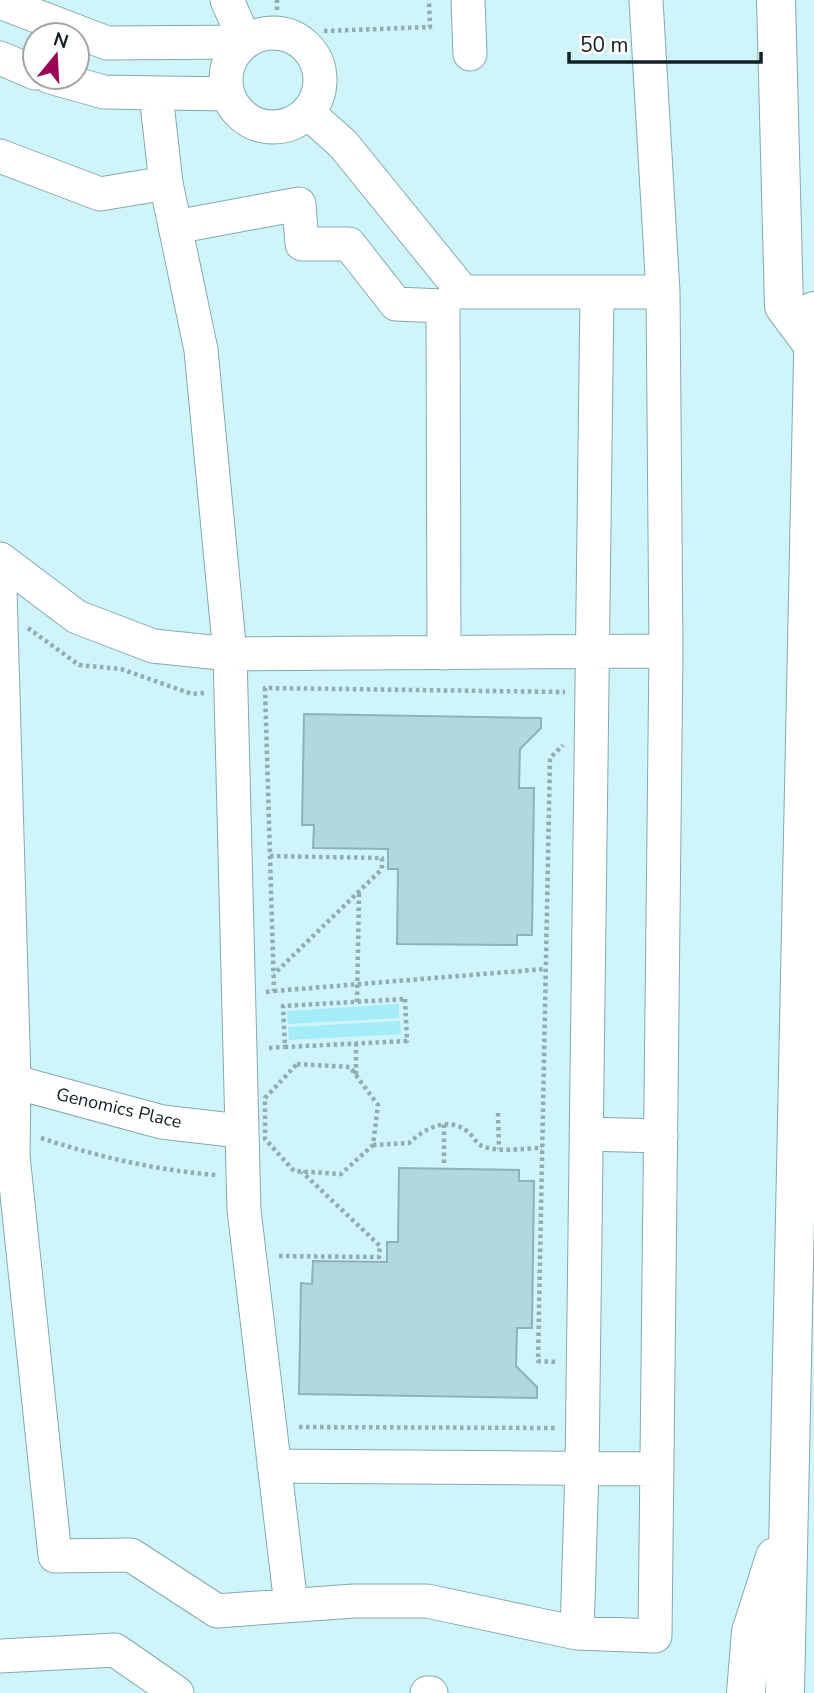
<svg xmlns="http://www.w3.org/2000/svg" width="814" height="1693" viewBox="0 0 814 1693" font-family="'Nunito Sans',sans-serif">
<rect width="100%" height="100%" fill="#cff5fb"/>
<path fill="#a4ecf7" d="M399 1004V1018L288 1024 287 1011Z
M400 1021 401 1034 289 1040 288 1027Z"/>
<path fill="#b2d8de" stroke="#8db2b7" stroke-width="2" d="M304 714 541 718V728L520 749 519 788H534L532 935H517V945L397 944 398 869H388V849L313 848 314 825H302Z
M399 1168 519 1170V1181H534L532 1328H517L516 1366 537 1387V1398L299 1394 301 1283 312 1284 313 1261 387 1262V1242H398Z"/>
<g fill="none" stroke-linecap="round" stroke-linejoin="round">
<g stroke="#85a9af" stroke-width="35">
<path id="minor" d="M227 0 245 41
M468 0 470 54
M646 0 663 292
M0 2 107 43 243 42
M226 80a47 47 0 1 1 94 0a47 47 0 1 1-94 0Z
M0 58 35 73
M50 77 104 92 227 94
M156 95 166 183 201 350 230 654 244 1210 291 1605
M307 112 343 144 463 292H663L666 651
M0 156 100 194 166 183
M175 227 299 204 302 244H349L396 304 443 306 444 653
M0 559 77 617 153 646 230 654 666 651 655 1636 577 1633 427 1601H354L217 1611 131 1555 55 1556 13 1156 14 1080 0 590
M0 1078 162 1122 240 1131
M586 1134 661 1136
M274 1466 657 1469
M577 1633 582 1469 597 292
M0 1656 115 1650 177 1693
M427 1693H431"/>
</g>
<g stroke="#85a9af" stroke-width="40">
<path id="highway" d="M776 0 784 306 813 345
M746 1693 751 1632 775 1557
M785 1693 814 311"/>
</g>
<path stroke="#8fadb2" stroke-width="4.5" stroke-dasharray="3.5 3.5" stroke-linecap="butt" d="M277 10V0
M324 31 430 27 429 0
M28 628 79 665 121 669 192 694 205 693
M270 856 382 858V869L274 974
M274 991 545 969
M266 992 274 991 265 688 565 692
M405 999 407 1041 285 1047 283 1006Z
M357 1002 359 893
M356 1043V1075
M269 1048 285 1047
M297 1064 350 1067 378 1105 373 1145 341 1174 294 1171 265 1139V1098Z
M498 1113 499 1149
M41 1138C99 1157 155 1170 216 1175
M373 1145 409 1143C424 1129 447 1116 467 1131 473 1135 476 1144 482 1146 500 1153 524 1148 542 1148
M444 1163V1124
M279 1256 379 1257 380 1246 302 1172
M555 1362 538 1361 550 758 563 745
M299 1427 556 1428"/>
<use href="#minor" stroke="#fff" stroke-width="33"/>
<use href="#highway" stroke="#fff" stroke-width="38"/>
</g>
<g text-anchor="middle" dominant-baseline="central" stroke-width="7" stroke-linejoin="round" paint-order="stroke">
<g font-size="18" fill="#122023" stroke="#fff">
<text transform="translate(119 1108) rotate(13)">Genomics Place</text>
</g>
</g>
<g transform="translate(56 56) rotate(18)"><circle r="33" fill="#ffffff" stroke="#a0a6a7" stroke-width="2"/>
<path d="M0-5L12 26L0 18L-12 26Z" fill="#9b0655"/>
<text y="-10" font-size="19" font-weight="bold" text-anchor="middle" fill="#122023">N</text>
</g>
<path d="M569 52v10h192v-10" fill="none" stroke="#122023" stroke-width="3.5"/>
<text x="580" y="52" font-size="21" fill="#122023" stroke="#ffffff" stroke-width="5" paint-order="stroke">50 m</text>
</svg>
